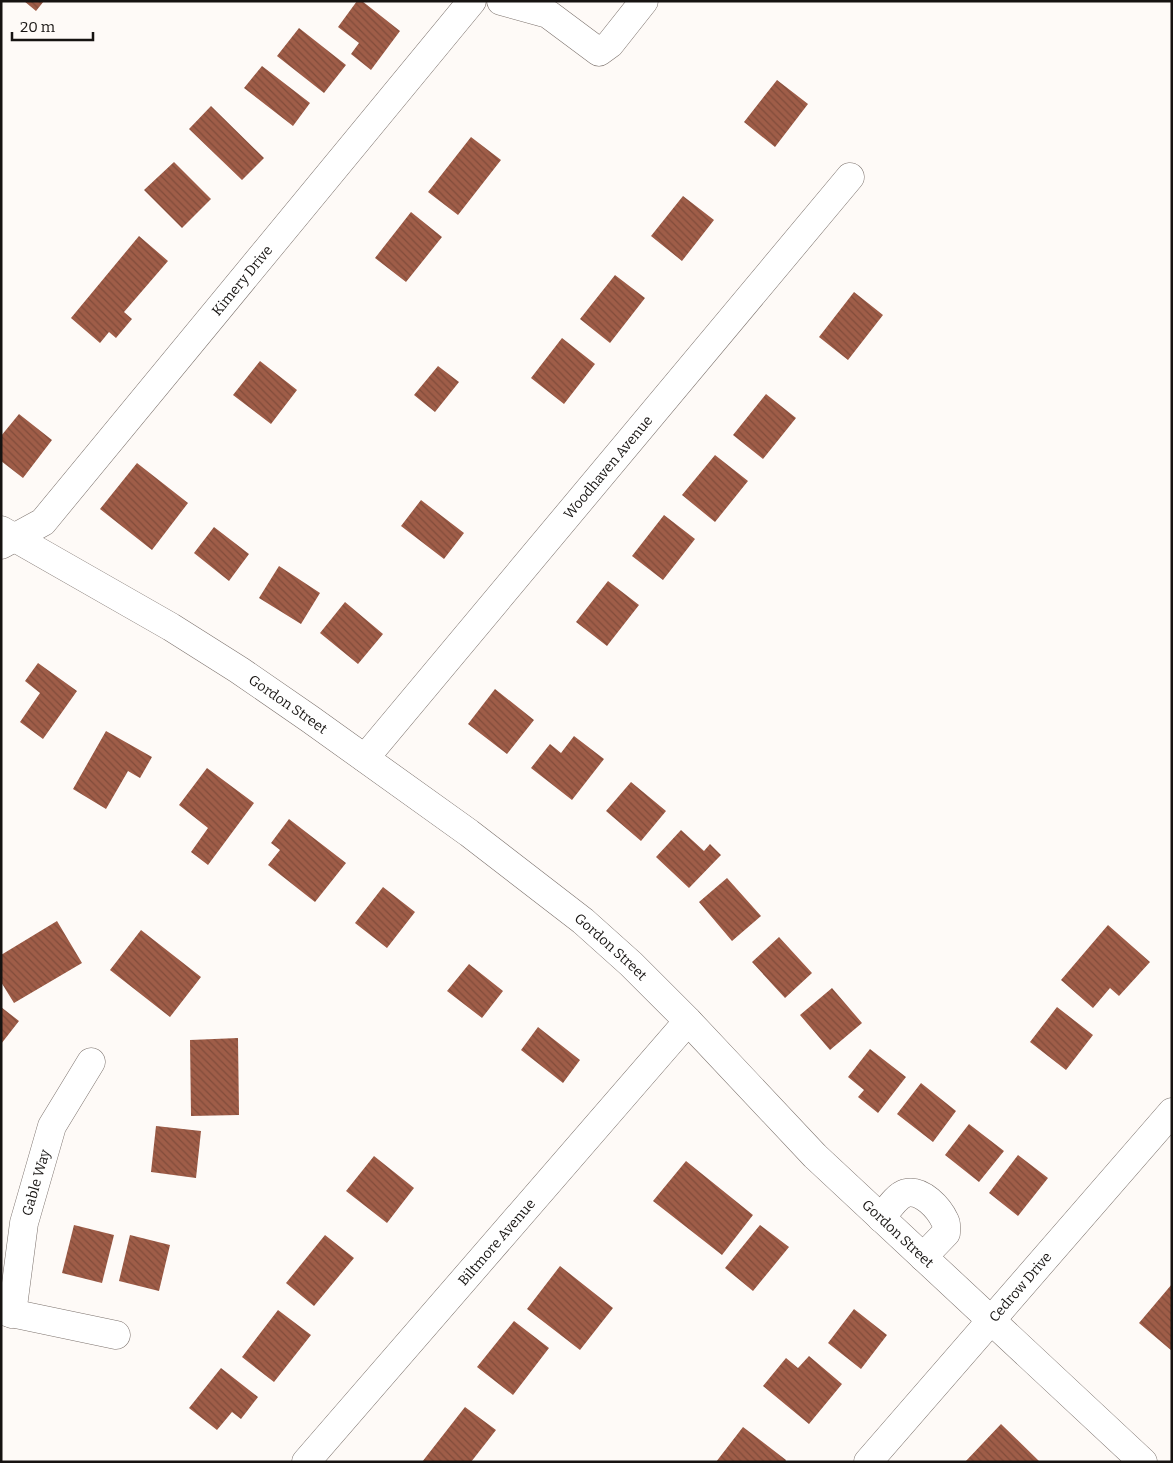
<svg xmlns="http://www.w3.org/2000/svg" width="1173" height="1463" viewBox="0 0 1173 1463" font-family="Bitter,serif">
<defs>
<pattern id="building-back-hatch" width="6" height="6" patternUnits="userSpaceOnUse" patternTransform="scale(1.25)"><rect width="6" height="6" fill="#9f5d48"/><path d="M-1 5l2 2M0 0l6 6M5-1l2 2" fill="none" stroke="#814c3b"/></pattern>
</defs>
<rect width="100%" height="100%" fill="#fefaf7"/>
<path fill="url(#building-back-hatch)" d="M24 1H44L36 11Z
M357 1H362L400 31 371 70 351 54 359 43 338 27Z
M299 28 346 65 324 93 277 56Z
M262 66 310 103 293 126 244 88Z
M777 80 808 104 775 147 744 122Z
M211 106 264 158 242 180 189 129Z
M471 137 501 160 458 215 428 192Z
M174 162 211 199 182 228 144 190Z
M683 196 714 220 682 261 651 236Z
M411 212 442 237 406 282 375 258Z
M139 236 168 261 124 312 132 319 116 338 109 332 100 343 71 318Z
M615 275 645 298 610 343 580 319Z
M854 292 883 315 848 360 819 337Z
M562 338 595 364 564 404 531 378Z
M260 361 297 390 271 424 233 395Z
M438 366 459 382 435 412 414 395Z
M766 394 796 418 763 459 733 435Z
M19 414 52 440 23 478 1 461V436Z
M715 455 748 481 715 522 682 495Z
M137 463 188 503 152 550 100 509Z
M421 500 464 533 444 559 401 526Z
M664 515 695 539 663 580 632 556Z
M214 527 249 554 229 581 194 553Z
M279 566 320 593 301 624 259 598Z
M608 581 639 605 607 646 576 622Z
M345 602 383 634 358 664 320 633Z
M38 663 77 691 43 739 20 722 40 693 25 681Z
M495 689 534 720 507 754 468 724Z
M106 731 152 757 140 778 128 771 106 809 73 789Z
M574 736 604 759 572 800 531 768 550 744 561 753Z
M207 768 254 803 208 865 191 852 208 828 179 805Z
M631 782 666 811 641 841 606 811Z
M289 819 346 863 315 902 268 865 280 850 271 843Z
M681 830 704 851 710 844 721 855 689 888 656 857Z
M727 878 761 916 732 941 699 902Z
M383 887 415 912 387 948 355 923Z
M57 921 82 963 14 1003 1 982V955Z
M1108 925 1150 962 1119 996 1110 988 1093 1008 1061 980Z
M141 930 201 977 170 1017 110 970Z
M779 937 812 973 785 998 752 962Z
M469 964 503 991 482 1018 447 991Z
M832 988 862 1023 830 1050 800 1015Z
M1 1007 19 1021 1 1044Z
M1057 1007 1093 1035 1066 1070 1030 1042Z
M538 1027 580 1060 563 1083 521 1050Z
M238 1038 239 1115 191 1116 190 1040Z
M870 1049 906 1077 878 1113 858 1097 864 1090 848 1077Z
M921 1083 956 1111 933 1142 897 1114Z
M969 1124 1004 1151 979 1182 945 1155Z
M156 1126 201 1131 196 1178 151 1172Z
M1018 1155 1048 1178 1018 1216 989 1193Z
M374 1156 414 1188 387 1223 346 1191Z
M686 1161 753 1215 722 1255 653 1201Z
M74 1225 114 1235 102 1283 62 1273Z
M760 1225 789 1247 753 1291 725 1268Z
M130 1235 170 1245 159 1291 119 1281Z
M325 1235 354 1258 314 1306 286 1283Z
M560 1266 613 1308 580 1350 527 1309Z
M1172 1284V1351L1139 1323Z
M854 1309 887 1335 861 1369 828 1343Z
M278 1310 311 1335 274 1382 242 1357Z
M514 1321 549 1348 513 1395 477 1367Z
M809 1356 842 1384 809 1424 763 1386 786 1358 798 1368Z
M221 1368 258 1397 241 1419 232 1412 217 1430 189 1408Z
M465 1407 496 1430 471 1462H422Z
M1001 1424 1040 1462H965Z
M743 1427 786 1460 785 1462H716Z"/>
<g fill="none" stroke-linecap="round" stroke-linejoin="round">
<g stroke="#7c726d" stroke-width="29">
<g id="minor">
<path d="M501 1 548 14 599 52 610 44 644 1"/>
<path id="s1" d="M1 530 171 627 239 670 310 719 469 833 583 921 631 964 688 1021 815 1156 1143 1462"/>
<path id="s2" d="M1 545 43 522 472 1"/>
<path id="s3" d="M365 758 850 177"/>
<path d="M881 1218C887 1211 896 1196 906 1193 922 1189 939 1208 945 1221 947 1224 946 1229 946 1233L923 1257"/>
<path d="M1 1311 116 1335"/>
<path id="s4" d="M12 1314 24 1223 52 1126 91 1062"/>
<path id="s5" d="M306 1462 688 1021"/>
<path id="s6" d="M868 1462 1172 1112"/>
</g>
</g>
<use href="#minor" stroke="#fff" stroke-width="28"/>
</g>
<g text-anchor="middle" dominant-baseline="central" stroke-width="5" stroke-linejoin="round" paint-order="stroke">
<g font-size="14" fill="#161311" stroke="#fefaf7">
<text stroke="none"><textPath href="#s2" startOffset="361">Kimery Drive</textPath></text>
<text stroke="none"><textPath href="#s3" startOffset="379">Woodhaven Avenue</textPath></text>
<text stroke="none"><textPath href="#s1" startOffset="336">Gordon Street</textPath></text>
<text stroke="none"><textPath href="#s1" startOffset="740">Gordon Street</textPath></text>
<text stroke="none"><textPath href="#s4" startOffset="134">Gable Way</textPath></text>
<text stroke="none"><textPath href="#s1" startOffset="1146">Gordon Street</textPath></text>
<text stroke="none"><textPath href="#s5" startOffset="291">Biltmore Avenue</textPath></text>
<text stroke="none"><textPath href="#s6" startOffset="232">Cedrow Drive</textPath></text>
</g>
</g>
<rect width="1173" height="1463" fill="none" stroke="#161311" stroke-width="5"/>
<path d="M12 32v8h81v-8" fill="none" stroke="#161311" stroke-width="2.5"/>
<text x="20" y="32" font-size="15" fill="#161311" stroke="#fefaf7" stroke-width="4" paint-order="stroke">20 m</text>
</svg>
